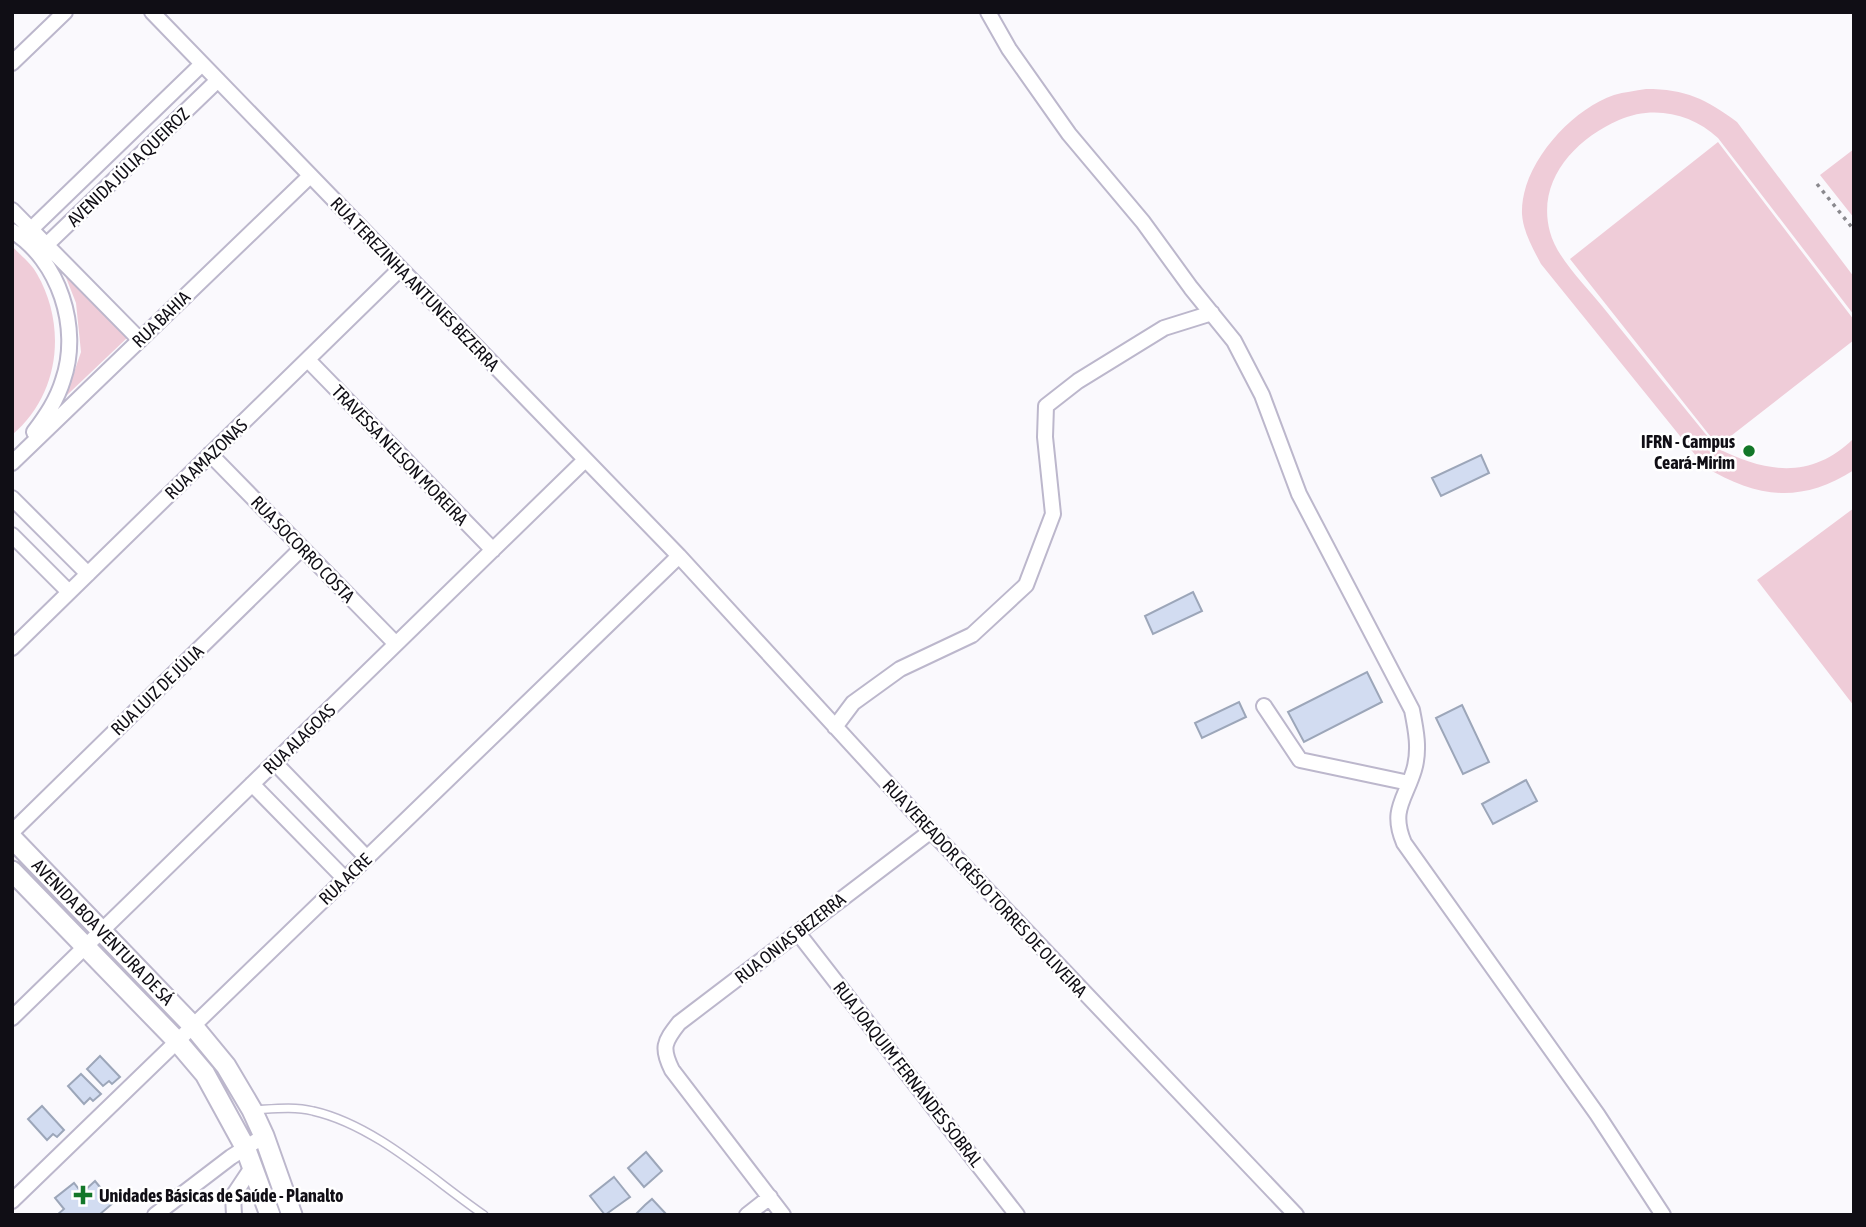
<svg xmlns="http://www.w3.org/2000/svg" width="1866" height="1227" viewBox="0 0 1866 1227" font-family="'Asap Condensed',sans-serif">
<rect width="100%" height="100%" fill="#faf9fd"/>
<path fill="#efccd8" d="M1646 89C1686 89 1706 99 1737 122L1854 277V315L1718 138C1691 113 1653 105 1619 120 1575 139 1536 181 1550 232 1556 257 1586 286 1602 306 1640 353 1678 400 1717 448 1766 473 1812 480 1854 438V470C1801 504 1757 498 1705 467L1541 264C1533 249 1523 231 1522 214 1520 166 1570 110 1614 95 1624 92 1635 91 1646 89Z
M1718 142 1854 320V340L1718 446 1570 259Z
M1854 149V218L1820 175Z
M12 246C20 255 32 264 37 274 67 326 60 395 12 435Z
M65 275 127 338 66 396 81 352 76 303Z
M1854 508V706L1757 580Z"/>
<path fill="#d2dcf1" stroke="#9ca6b9" stroke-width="2" d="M1481 455 1489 473 1441 496 1432 478Z
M1193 592 1202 611 1153 634 1145 616Z
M1367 672 1382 702 1304 742 1288 712Z
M1239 702 1246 717 1202 738 1195 723Z
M1462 705 1489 762 1463 774 1436 718Z
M1526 780 1537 801 1493 824 1482 804Z
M100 1056 120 1077 112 1084 109 1081 103 1086 87 1069Z
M81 1074 101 1094 93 1101 90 1098 84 1104 68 1086Z
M42 1106 64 1130 57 1137 53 1134 47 1140 28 1119Z
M646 1152 662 1171 644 1187 628 1168Z
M614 1177 630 1197 605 1215 590 1196Z
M95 1181 113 1203 99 1215H57L64 1209 55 1198 74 1183 82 1193Z
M652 1199 667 1215H635L645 1205Z"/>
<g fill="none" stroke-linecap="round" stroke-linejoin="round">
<g stroke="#bcb7cc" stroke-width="10">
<path id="lane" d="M253 1110C272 1109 294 1106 313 1111 375 1125 432 1179 484 1215"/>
</g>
<g stroke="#bcb7cc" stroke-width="18">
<path id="street" d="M152 12 679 556 931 831 1296 1215
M988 12 1009 49 1069 134 1143 222 1191 288 1234 341 1262 395 1299 494 1412 710C1416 730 1420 750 1414 770 1405 800 1390 810 1404 843L1597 1114 1663 1215
M12 63 65 12
M12 210 140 340
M12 231C59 260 81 328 63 380 57 400 46 416 34 432
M23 237 202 64
M38 253 218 80
M308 360 493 550
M210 454 396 644
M12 463 310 176
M12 498 88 574
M12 535 69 592
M12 648 400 269
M1264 706 1300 760 1409 783
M835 727 853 703 900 669 972 635 1026 585 1053 514 1045 437 1046 406 1078 381 1164 328 1212 313
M275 763 367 858
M252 784 345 879
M12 832 302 548
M798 933 1017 1215
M12 1018 585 460
M12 1201 679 556
M155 1215 231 1157 264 1136
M234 1215 233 1196 253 1166
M747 1215 770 1197
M783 1215 672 1070C661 1048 664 1042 679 1023L931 831"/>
</g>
<g stroke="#bcb7cc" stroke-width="23">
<path id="secondary" d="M12 838 193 1026 226 1066 252 1110 264 1136 292 1215
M12 871 177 1041 205 1074 245 1147 270 1215"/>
</g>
<path stroke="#8a898e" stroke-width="3.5" stroke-dasharray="3.5 5" stroke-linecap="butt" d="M1817 184 1854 230"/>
<use href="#lane" stroke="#fff" stroke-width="7"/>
<use href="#street" stroke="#fff" stroke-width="14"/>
<use href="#secondary" stroke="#fff" stroke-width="19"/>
</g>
<g fill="#137729" stroke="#fff" stroke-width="2.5">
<circle cx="1749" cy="451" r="7"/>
<path d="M79.5 1184.5h7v7h7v7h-7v7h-7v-7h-7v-7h7z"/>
</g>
<g text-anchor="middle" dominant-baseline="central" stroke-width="5" stroke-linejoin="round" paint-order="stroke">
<g font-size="18" fill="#100e15" stroke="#fff">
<text transform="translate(128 167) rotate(-44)">AVENIDA JÚLIA QUEIROZ</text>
<text transform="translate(415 284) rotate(46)">RUA TEREZINHA ANTUNES BEZERRA</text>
<text transform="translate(161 319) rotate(-44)">RUA BAHIA</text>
<text transform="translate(400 455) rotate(46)">TRAVESSA NELSON MOREIRA</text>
<text transform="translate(206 459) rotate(-44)">RUA AMAZONAS</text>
<text transform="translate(303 549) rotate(46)">RUA SOCORRO COSTA</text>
<text transform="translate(157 690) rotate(-44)">RUA LUIZ DE JÚLIA</text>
<text transform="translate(299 739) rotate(-44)">RUA ALAGOAS</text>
<text transform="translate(345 879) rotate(-44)">RUA ACRE</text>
<text transform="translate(985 888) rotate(47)">RUA VEREADOR CRÉSIO TORRES DE OLIVEIRA</text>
<text transform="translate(103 932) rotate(46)">AVENIDA BOA VENTURA DE SÁ</text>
<text transform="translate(790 938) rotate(-38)">RUA ONIAS BEZERRA</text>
<text transform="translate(908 1074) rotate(52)">RUA JOAQUIM FERNANDES SOBRAL</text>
</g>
<g font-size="18" font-weight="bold" fill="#100e15" stroke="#fff" text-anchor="end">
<text x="1735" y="441">IFRN - Campus<tspan x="1735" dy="21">Ceará-Mirim</tspan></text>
<text x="99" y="1195" text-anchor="start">Unidades Básicas de Saúde - Planalto</text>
</g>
</g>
<rect width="1866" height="1227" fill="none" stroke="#100e15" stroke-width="28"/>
</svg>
